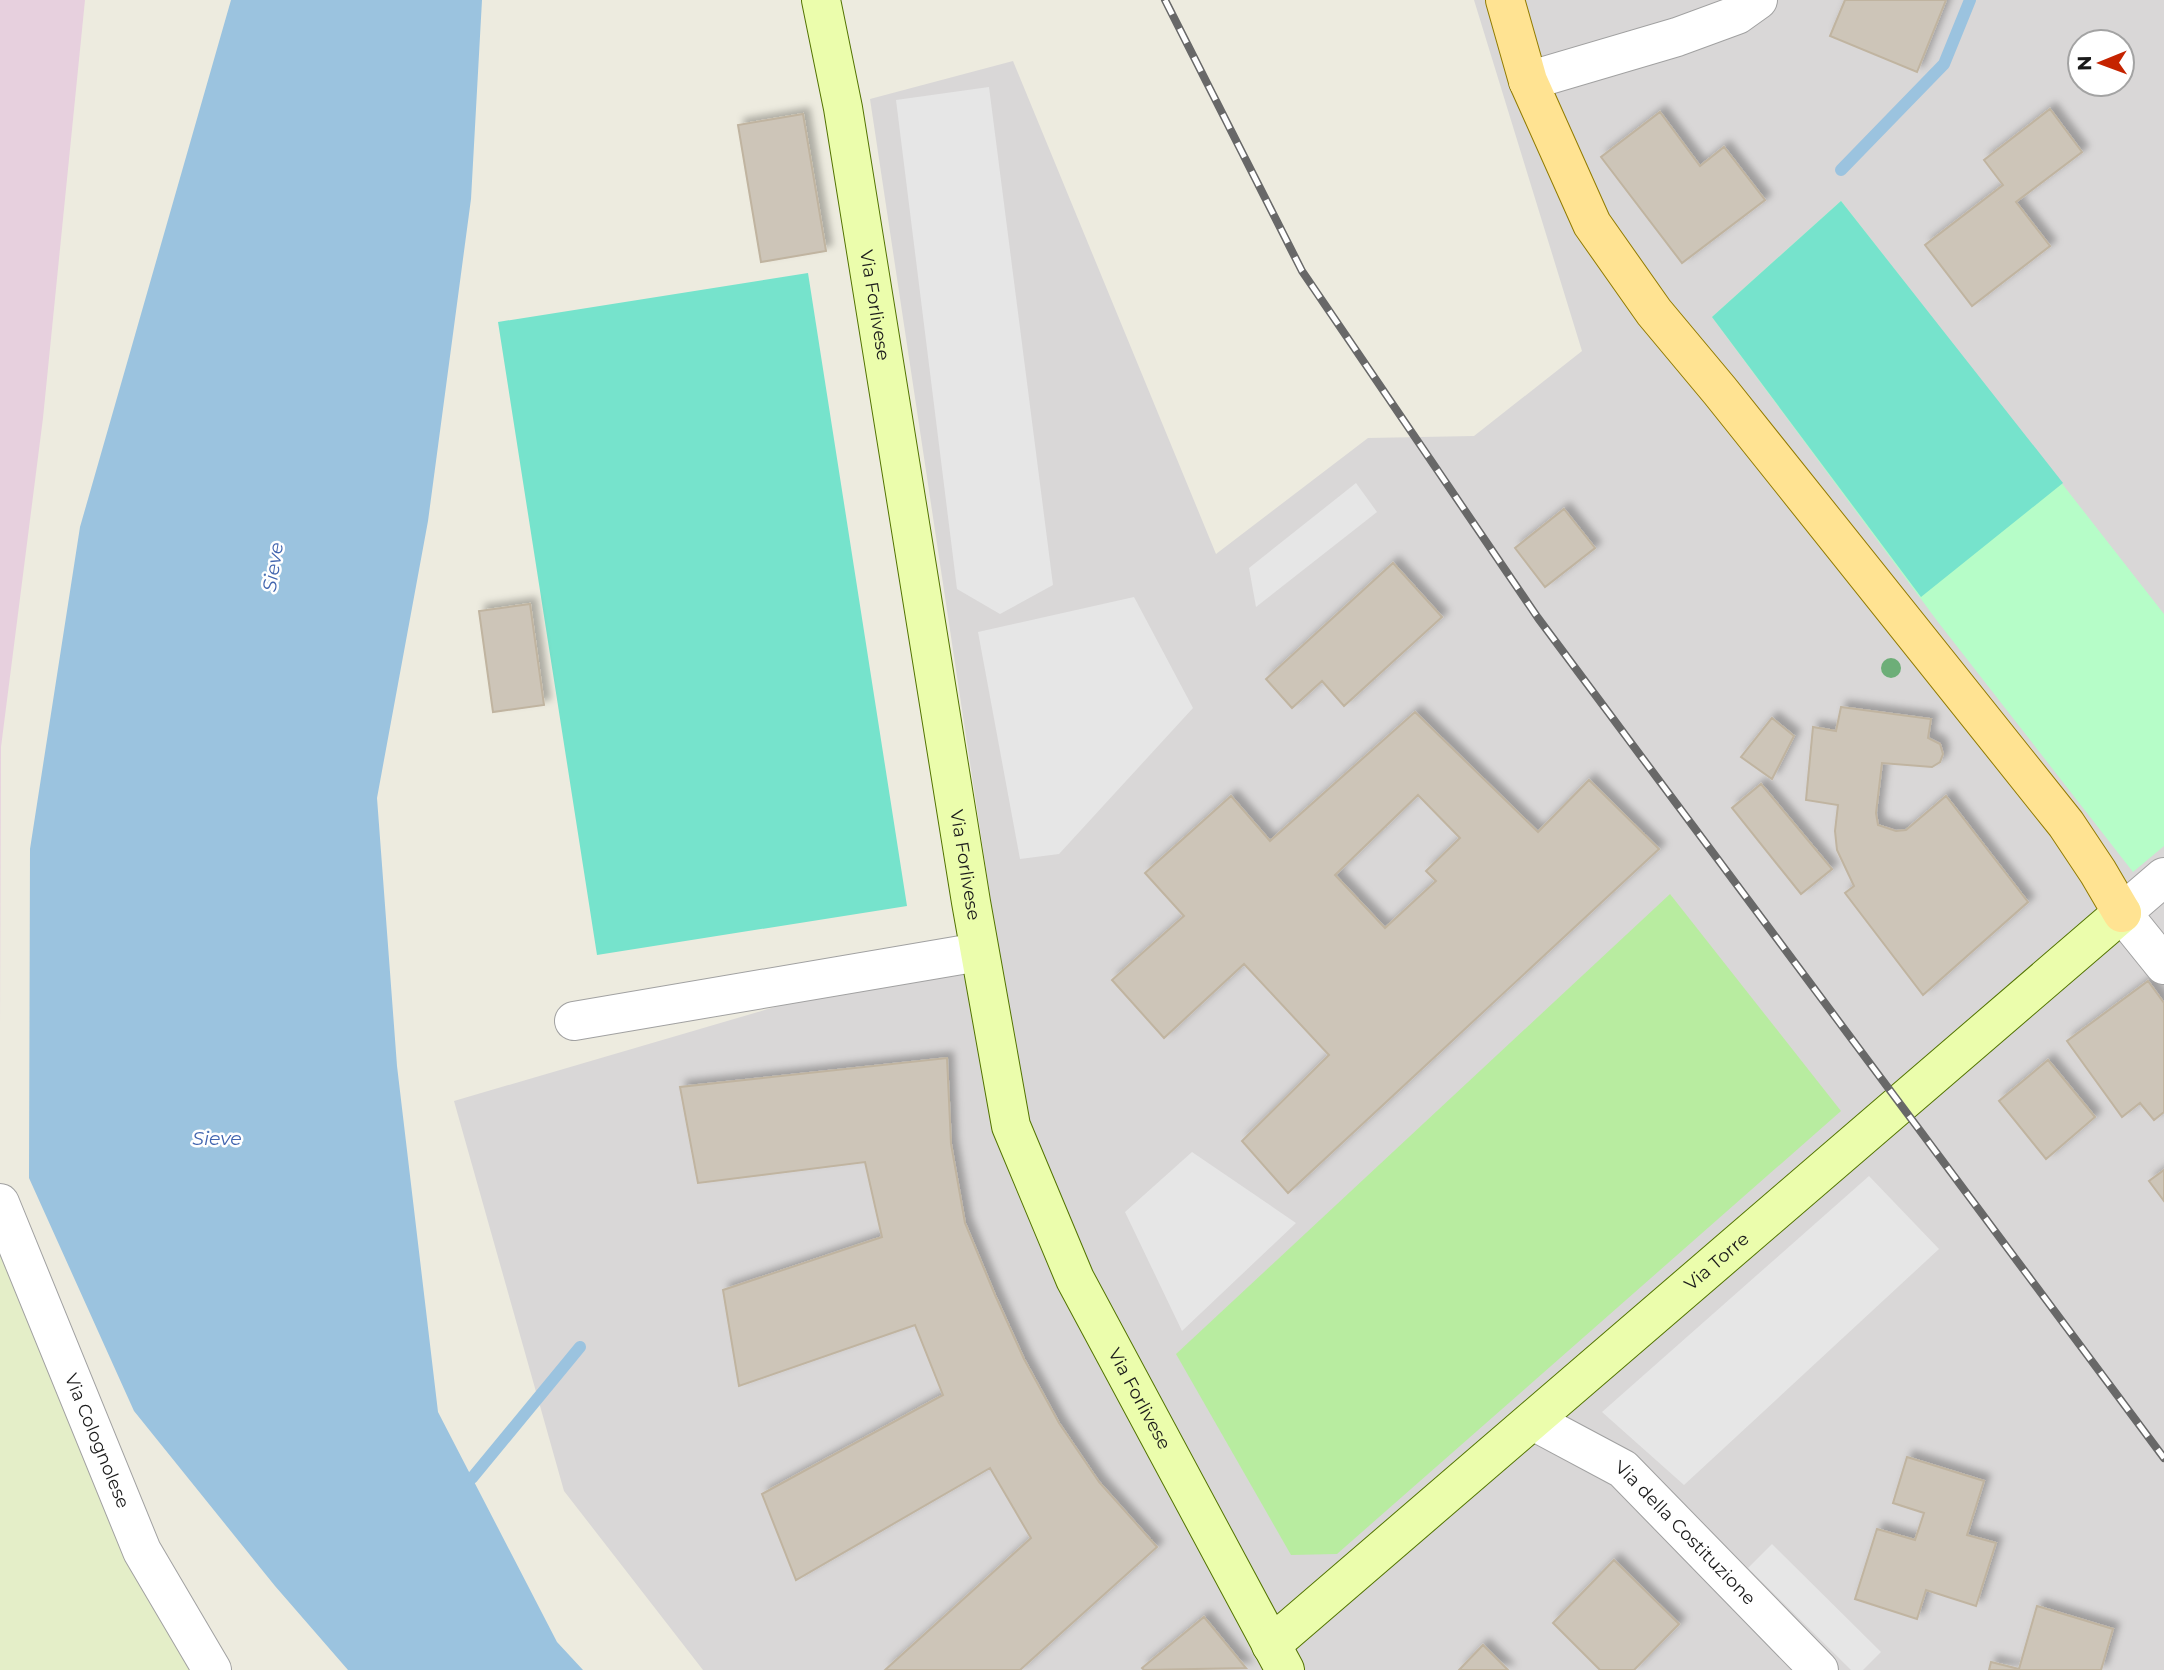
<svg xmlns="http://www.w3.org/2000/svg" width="2164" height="1670" viewBox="0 0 2164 1670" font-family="Montserrat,sans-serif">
<defs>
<filter id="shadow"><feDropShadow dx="6" dy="-6" stdDeviation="3.5" flood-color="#0004"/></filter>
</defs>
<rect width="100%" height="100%" fill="#edebdf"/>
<path fill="#d9d7d7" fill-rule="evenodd" d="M1474 0H2164V1670H703L564 1491 454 1101 997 942 870 99 1013 61 1216 554 1368 438 1474 436 1582 351ZM2080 42H2122V84H2080Z"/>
<path fill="#e7d0de" d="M0 0H85L43 418 1 747 0 1027Z"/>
<path fill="#e4eec8" d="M0 1203 212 1670H0Z"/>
<path fill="#b8eca0" d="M1670 894 1841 1111 1337 1554 1291 1555 1176 1354Z"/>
<path fill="#b6fdc8" d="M1841 201 2164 614V846L2133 872 1938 622 1712 317Z"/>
<path fill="#76e3cc" d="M1841 201 2063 483 1921 597 1712 317Z
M808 273 907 906 597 955 498 322Z"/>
<path fill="#e6e6e6" d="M989 87 1053 585 1000 614 957 589 896 100Z
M1356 483 1377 512 1256 607 1249 568Z
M1134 597 1193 708 1059 854 1020 859 978 632Z
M1192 1152 1296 1223 1182 1331 1125 1212Z
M1869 1176 1939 1249 1684 1485 1602 1412Z
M1772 1544 1881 1652 1863 1670H1851L1748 1568Z"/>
<path fill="#9bc3df" d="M231 0H482L471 199 428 521 377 798 397 1066 438 1412 557 1642 583 1670H348L275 1586 134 1411 29 1178 30 849 80 527Z"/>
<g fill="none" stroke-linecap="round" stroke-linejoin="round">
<path stroke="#9bc3df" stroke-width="12" d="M1841 170 1944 64 1970 0
M472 1478 580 1347"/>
</g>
<path fill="#cdc5b8" stroke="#c0b4a0" stroke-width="2" fill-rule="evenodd" filter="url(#shadow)" d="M1845 0H1946L1917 72 1830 36Z
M2050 109 2082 152 2016 202 2050 246 1972 306 1925 245 2003 185 1984 160Z
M1660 112 1700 166 1724 147 1765 200 1682 263 1601 157Z
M803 114 826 251 761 262 738 125Z
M1564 509 1595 548 1545 587 1515 548Z
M1393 563 1442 617 1344 706 1322 681 1292 708 1266 679Z
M530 604 544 705 493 712 479 611Z
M1841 707 1931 719 1928 738 1940 744 1943 754 1940 762 1932 767 1882 763 1876 813 1878 825 1896 831 1906 830 1946 796 2028 902 1923 995 1845 893 1854 886 1837 850 1835 831 1838 805 1806 800 1813 727 1836 731Z
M1415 712 1538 832 1589 780 1659 849 1288 1193 1242 1141 1329 1055 1244 964 1164 1038 1112 980 1184 916 1145 873 1231 796 1270 841ZM1418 795 1460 838 1426 871 1436 881 1385 928 1335 875Z
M1772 718 1794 736 1772 779 1741 757Z
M1761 784 1832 869 1801 894 1732 808Z
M2148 981 2164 1003V1112L2154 1120 2140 1103 2122 1117 2067 1041Z
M947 1058 951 1144 965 1223 995 1295 1024 1359 1059 1423 1099 1482 1157 1547 1020 1670H885L1031 1538 990 1468 796 1580 762 1494 943 1395 915 1325 739 1386 723 1290 882 1237 865 1162 698 1183 680 1087Z
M2048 1060 2095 1117 2046 1159 1999 1101Z
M2164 1170V1201L2149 1181Z
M1907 1457 1984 1481 1967 1535 1996 1543 1976 1606 1926 1590 1917 1619 1855 1599 1877 1529 1915 1540 1924 1513 1893 1503Z
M1614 1560 1679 1624 1634 1670H1600L1553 1623Z
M2037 1606 2113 1629 2101 1670H1989L1991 1662 2019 1669Z
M1204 1617 1246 1668 1144 1670 1142 1668Z
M1483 1645 1508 1670H1459Z"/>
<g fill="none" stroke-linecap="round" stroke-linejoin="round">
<g stroke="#a1a1a1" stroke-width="40">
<g id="street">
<path d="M1528 81 1677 37 1737 15 1758 0"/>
<path d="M2164 877 2122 913 2164 965"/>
<path d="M574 1021 979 952"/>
<path id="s1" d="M0 1203 142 1551 212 1670"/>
<path id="s2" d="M1533 1421 1623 1469 1819 1670"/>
</g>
</g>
<g stroke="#527300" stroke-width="40">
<g id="secondary">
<path id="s3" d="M821 0 843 108 971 902 1011 1126 1075 1279 1285 1670"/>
<path id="s4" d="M1271 1645 2122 913"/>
</g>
</g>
<g stroke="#917b00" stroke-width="40">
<path id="primary" d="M1505 0 1528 81 1592 224 1654 312 1720 391 2066 824 2098 872 2122 913"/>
</g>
<use href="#street" stroke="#fff" stroke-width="38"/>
<use href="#secondary" stroke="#ebfdac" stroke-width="38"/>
<use href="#primary" stroke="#ffe392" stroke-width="38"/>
<g stroke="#686868" stroke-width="8">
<path id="rail" d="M1165 0 1302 271 1538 618 2164 1458"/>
</g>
<use href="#rail" stroke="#fff" stroke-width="5" stroke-dasharray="16" stroke-linecap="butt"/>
</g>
<circle fill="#6dae78" cx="1891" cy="668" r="10"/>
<g text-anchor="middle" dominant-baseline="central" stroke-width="5" stroke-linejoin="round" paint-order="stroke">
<g font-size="18" fill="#1a1a1a" stroke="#fff">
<text stroke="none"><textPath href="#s3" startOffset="310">Via Forlivese</textPath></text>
<text stroke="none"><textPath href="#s3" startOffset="877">Via Forlivese</textPath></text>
<text stroke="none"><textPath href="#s4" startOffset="588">Via Torre</textPath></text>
<text stroke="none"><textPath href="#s3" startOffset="1444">Via Forlivese</textPath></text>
<text stroke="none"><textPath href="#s1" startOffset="257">Via Colognolese</textPath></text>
<text stroke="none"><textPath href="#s2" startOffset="191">Via della Costituzione</textPath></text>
</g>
<g font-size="19" font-style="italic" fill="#4265af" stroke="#fff">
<text transform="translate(273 567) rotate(-81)">Sieve</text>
<text x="217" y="1138">Sieve</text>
</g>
</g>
<g transform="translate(2101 63) rotate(269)"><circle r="33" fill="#ffffff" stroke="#a3a3a3" stroke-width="2"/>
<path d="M0-5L12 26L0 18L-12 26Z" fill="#c52300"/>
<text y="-10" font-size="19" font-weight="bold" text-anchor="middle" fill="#1a1a1a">N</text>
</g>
</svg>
